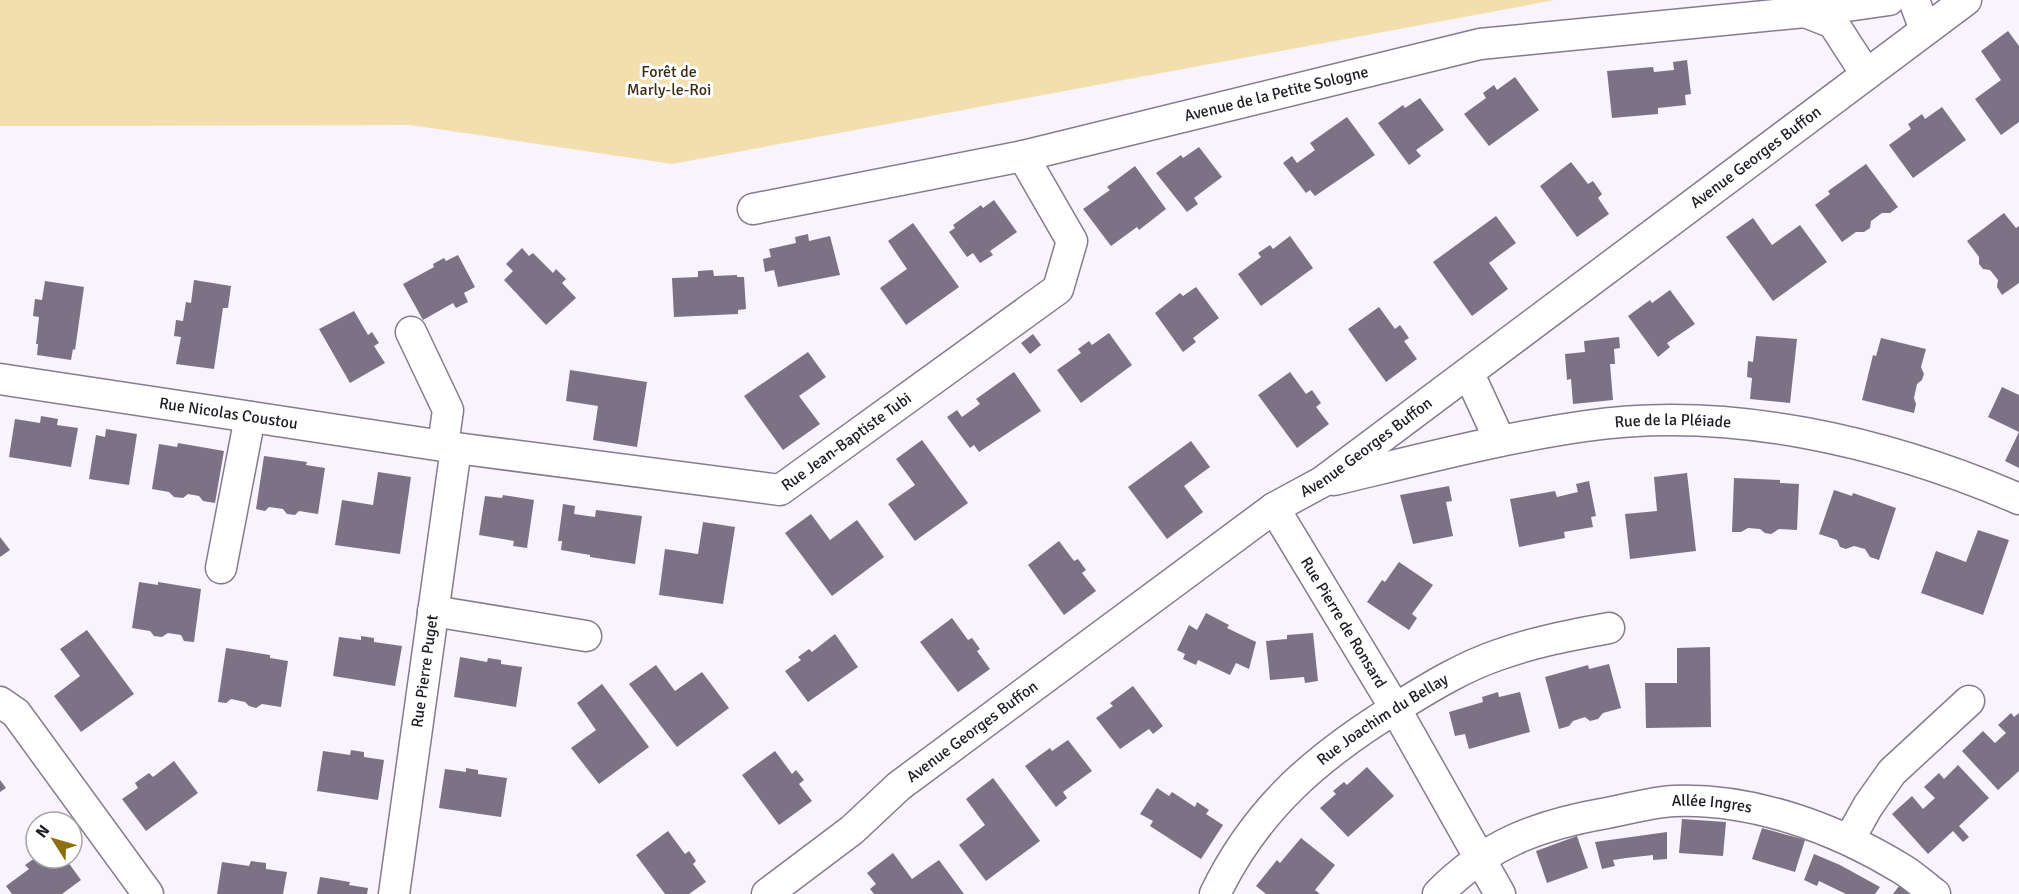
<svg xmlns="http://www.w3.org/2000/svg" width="2019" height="894" viewBox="0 0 2019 894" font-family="Signika,sans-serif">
<rect width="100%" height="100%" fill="#f8f3fc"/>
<path fill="#f2dfad" d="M0 0H1555L672 164 411 125 0 126Z"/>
<path fill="#7c7285" d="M2008 31 2019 46V122L2001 135 1975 99 2001 80 1981 51Z
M1687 60 1691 94 1685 95 1686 105 1658 108V114L1612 118 1607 71 1653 67 1654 72 1674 70 1673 62Z
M1515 77 1539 110 1489 146 1464 114 1486 98 1483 93 1494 85 1497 90Z
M1420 98 1444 130 1416 150 1421 156 1409 165 1378 123 1403 105 1405 108Z
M1942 107 1966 140 1913 178 1889 145 1911 129 1908 124 1922 114 1925 119Z
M1347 117 1375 155 1315 196 1310 190 1306 193 1283 163 1292 156 1297 163 1315 150 1310 143Z
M1199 147 1222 177 1194 198 1198 204 1187 212 1156 173 1181 155 1183 158Z
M1571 162 1588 184 1593 181 1602 194 1598 198 1609 214 1577 237 1540 186Z
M1866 164 1898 207 1890 213H1882L1871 221 1870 228 1864 232H1856L1842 242 1815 205 1830 194 1828 191Z
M1135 166 1166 209 1139 230 1137 227 1111 246 1083 209 1110 190 1107 187Z
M994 200 1017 232 990 251 993 255 980 263 973 253 967 257 949 232 955 228 953 225 981 205 983 208Z
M2004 213 2016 228 2019 226V283L2002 295 1997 287 1998 280 1990 270 1983 269 1979 264V257L1967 241Z
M1496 216 1516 243 1489 263 1508 289 1472 316 1433 262Z
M1753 218 1772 245 1800 225 1827 262 1773 301 1726 237Z
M913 223 959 287 906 325 880 288 907 269 888 241Z
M808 234 809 241 830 236 840 275 778 287 774 270 765 272 763 259 771 257 769 249 796 243 795 237Z
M1290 236 1313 268 1261 306 1238 274 1261 257 1258 253 1270 245 1273 249Z
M522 248 529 256 533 253 553 273 556 269 566 279 562 283 576 298 546 325 504 280 513 271 506 264Z
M458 255 475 287 464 293 468 302 456 308 453 303 423 320 403 284 434 267 433 264 444 258 446 261Z
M713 270 714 276 737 275V277H744L746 309 738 310V314L674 317 672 278 698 277V271Z
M194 280 231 286 228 308H223L214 369 176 364 181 337 174 336 176 320 183 321 186 302 191 303Z
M45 281 84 287 75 350 73 349 71 360 37 355 38 344H36L39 317 33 316 35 299 42 300Z
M1196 287 1219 318 1193 338 1196 342 1183 352 1155 313 1180 293 1183 296Z
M1670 290 1695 324 1667 343 1670 347 1658 357 1628 316 1650 300 1652 303Z
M1379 307 1395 329 1400 325 1409 338 1404 341 1417 359 1386 382 1348 329Z
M354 311 368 335 372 332 379 343 374 346 385 363 350 383 319 329Z
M1109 333 1132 365 1081 403 1057 370 1081 353 1078 349 1089 341 1092 345Z
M1033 334 1041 345 1030 354 1021 343Z
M1756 336 1797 339 1790 403 1750 399 1752 378 1747 377 1748 361 1753 362Z
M1619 337 1620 348 1614 349 1615 364H1610L1613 400 1573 404 1571 379 1567 380 1565 354 1585 352 1584 341Z
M1881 338 1926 349 1921 367 1924 374 1922 380 1917 384 1914 398 1916 404 1914 413 1862 400 1873 355 1876 356Z
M808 352 826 377 799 396 820 424 783 450 744 396Z
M570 370 647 382 637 447 593 440 598 406 566 401Z
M1014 372 1041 411 979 452 974 445 970 448 947 417 957 410 962 417 980 404 976 399Z
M1290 372 1306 394 1312 390 1321 403 1316 407 1329 424 1297 448 1258 395Z
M2002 387 2019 395V468L2005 461 2019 432 1988 417Z
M41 416 58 419 57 425 78 428 71 467 9 457 15 419 40 423Z
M106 429 137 434 129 485 89 479 96 435 105 437Z
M922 440 968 503 915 541 888 504 915 485 896 459Z
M1191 441 1210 467 1184 486 1203 512 1167 539 1128 487Z
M178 443 224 451 215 503 203 501 199 496 188 494 183 498 174 497 169 492 152 489 159 444 177 447Z
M264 456 307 462 306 465 325 468 318 514 299 511 295 515 287 514 283 509 269 507 265 511 256 509Z
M378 472 411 477 400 554 335 545 342 500 373 505Z
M1687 473 1696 551 1630 559 1625 514 1657 511 1654 477Z
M1734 478 1780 480V483L1799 484 1797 530 1779 529 1771 534 1765 533 1760 529 1748 528 1741 532H1732Z
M1589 481 1596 516 1591 517 1593 527 1564 532 1565 538 1519 547 1510 499 1555 491 1557 497 1578 492 1576 484Z
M1449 486 1452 501 1446 502 1453 536 1413 544 1400 495Z
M1834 490 1852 496 1853 493 1896 508 1879 560 1870 557 1865 549 1854 546 1846 549 1840 547 1837 540 1819 534Z
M503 495 534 500 527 548 513 546 514 541 479 535 485 496 502 498Z
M563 504 575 506 574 514 595 517 596 510 642 516 635 564 590 557V555L561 550 562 541H558Z
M811 514 830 540 857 520 884 557 832 596 785 533Z
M703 522 735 527 723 604 659 595 665 549 698 554Z
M1978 530 2009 540 1983 615 1921 593 1936 551 1966 562Z
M0 537 10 550 0 557Z
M1059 541 1074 561 1078 559 1086 570 1082 573 1096 591 1064 615 1028 565Z
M1399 562 1433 585 1412 614 1417 618 1409 630 1367 602 1382 580 1385 582Z
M139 582 158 585V582L201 589 194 642 184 641 181 635 168 633 162 637 154 636 150 631 132 628Z
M1206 613 1229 625 1227 628 1256 642 1249 669 1236 663 1230 675 1198 660 1196 665 1183 659 1185 654 1177 650 1189 625 1197 630Z
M952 618 968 640 972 638 980 649 977 651 990 669 958 692 920 642Z
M87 630 134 694 81 732 54 696 80 676 60 649Z
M1313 633 1318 681 1305 683 1304 677 1270 680 1266 641 1287 639V635Z
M835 634 858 667 808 702 785 671 801 660 798 657 809 649 812 652Z
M361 636 374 638V642L402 646 395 686 333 676 339 637 361 640Z
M1710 647 1711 727 1646 728 1645 683H1677V648Z
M226 648 270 655V658L288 661 281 707 262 704 256 708 249 706 245 702 231 699 226 703 218 702Z
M460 657 487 662 488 658 501 660V664L522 667 516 707 454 697Z
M1609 664 1621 708 1603 713 1598 719 1590 721 1585 717 1573 721 1569 726 1559 729 1545 677 1588 665 1589 669Z
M656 665 675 691 702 672 729 708 677 747 629 684Z
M602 684 649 747 599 784 571 748 596 730 577 703Z
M1133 686 1163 726 1153 734 1149 729 1120 749 1096 718 1113 706 1110 703Z
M1498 692 1499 697 1520 692 1530 732 1469 749 1465 734 1455 736 1449 712 1483 702 1482 697Z
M2011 713 2014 717 2019 713V771L1998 790 1962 751 1983 731 1995 743 2006 733 1998 725Z
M1068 740 1092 771 1063 792 1067 798 1056 807 1025 766 1050 748 1052 751Z
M351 750 364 752V757L384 760 378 800 317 791 323 751 350 755Z
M775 751 792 774 796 770 804 780 799 784 812 801 779 825 742 775Z
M174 761 198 793 146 831 122 799 138 788 135 783 149 773 153 777Z
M1958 765 1989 798 1959 826 1969 837 1963 842 1953 831 1928 854 1892 814 1912 796 1923 809 1935 798 1924 787 1939 773 1944 779Z
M1367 767 1394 796 1348 837 1320 808 1336 794 1333 791 1344 782 1347 785Z
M466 768 478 770V774L507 778 501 817 439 808 445 769 466 772Z
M993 778 1040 841 986 881 959 845 985 825 966 799Z
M0 780 6 788 0 792Z
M1157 788 1169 796 1172 792 1195 807 1197 802 1209 810 1206 814 1223 825 1201 859 1150 826 1153 821 1140 814Z
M1682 819 1726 822 1723 856 1679 853Z
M1762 828 1805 840 1795 872 1752 859Z
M668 831 685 854 689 851 696 861 693 864 706 882 689 894H665L636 855Z
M1667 832V859L1653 860V855L1626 858 1613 860 1615 866 1602 869 1595 842Z
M1577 836 1588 868 1547 883 1536 851Z
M1301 838 1335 865 1315 890 1320 894H1266L1256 886 1277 860 1280 863Z
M893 853 912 879 939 860 964 894H874L870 889 876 884 867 873Z
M1814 854 1840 865 1880 887 1875 894H1846L1819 881 1817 886 1804 880Z
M35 858H65L81 880 62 894H12L6 886 29 869 25 865Z
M251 861 266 863V869L287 872 283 894H217L222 862 249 866Z
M320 877 350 882 349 885 368 888 367 894H317Z
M1899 886 1909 894H1893Z"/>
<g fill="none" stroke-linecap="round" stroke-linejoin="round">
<g stroke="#857b8e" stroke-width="33">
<g id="minor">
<path d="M1914 0 1925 30"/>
<path d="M1805 12 1833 23 1866 74"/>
<path id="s1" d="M753 209 1023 156 1480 44 1805 12 1889 0"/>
<path d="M411 332 448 410 443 445"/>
<path d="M1469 374 1500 441"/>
<path id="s2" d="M0 379 456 448 780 490 1058 289 1072 241 1023 156"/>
<path id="s3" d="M1334 480C1418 460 1501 438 1586 426 1730 405 1887 442 2019 499"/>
<path id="s4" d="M1274 508 1395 708 1500 894"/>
<path d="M221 568 250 417"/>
<path d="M433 611 586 636"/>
<path d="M0 702 16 713 148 894"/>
<path d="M1849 840 1868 806 1892 772 1969 701"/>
<path id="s5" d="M394 894 456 448"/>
<path id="s6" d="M767 894 852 830 899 786 1274 508 1322 482 1966 0"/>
<path id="s7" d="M1215 894C1257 807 1319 755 1401 705 1432 686 1463 667 1498 655 1534 642 1571 635 1609 628"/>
<path id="s8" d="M1438 894C1487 844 1538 825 1607 813 1629 809 1652 802 1674 801 1753 798 1835 828 1902 869 1914 876 1924 886 1935 894"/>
</g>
</g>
<use href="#minor" stroke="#fff" stroke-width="30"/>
</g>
<g text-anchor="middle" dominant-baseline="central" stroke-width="6" stroke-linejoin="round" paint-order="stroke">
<g font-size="16" fill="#392e12" stroke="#fff">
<text x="669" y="72">Forêt de<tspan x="669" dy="18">Marly-le-Roi</tspan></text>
</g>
<g font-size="16" fill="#1f1b23" stroke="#fff">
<text stroke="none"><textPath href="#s1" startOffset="536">Avenue de la Petite Sologne</textPath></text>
<text stroke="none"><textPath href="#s6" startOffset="1234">Avenue Georges Buffon</textPath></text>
<text stroke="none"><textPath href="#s2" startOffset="231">Rue Nicolas Coustou</textPath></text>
<text stroke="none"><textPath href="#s3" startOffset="345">Rue de la Pléiade</textPath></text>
<text stroke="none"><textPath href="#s2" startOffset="870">Rue Jean-Baptiste Tubi</textPath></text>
<text stroke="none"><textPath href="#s6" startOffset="748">Avenue Georges Buffon</textPath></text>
<text stroke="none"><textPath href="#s4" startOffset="134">Rue Pierre de Ronsard</textPath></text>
<text stroke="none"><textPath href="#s5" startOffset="225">Rue Pierre Puget</textPath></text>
<text stroke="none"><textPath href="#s7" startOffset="246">Rue Joachim du Bellay</textPath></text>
<text stroke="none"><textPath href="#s6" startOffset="262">Avenue Georges Buffon</textPath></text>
<text stroke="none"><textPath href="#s8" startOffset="297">Allée Ingres</textPath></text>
</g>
</g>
<g transform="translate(54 840) rotate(307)"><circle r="28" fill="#ffffff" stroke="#a5a4a7" stroke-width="1.5"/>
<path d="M0-4.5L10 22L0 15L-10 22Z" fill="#8c6f11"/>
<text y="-9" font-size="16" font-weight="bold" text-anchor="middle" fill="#1f1b23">N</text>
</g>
</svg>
